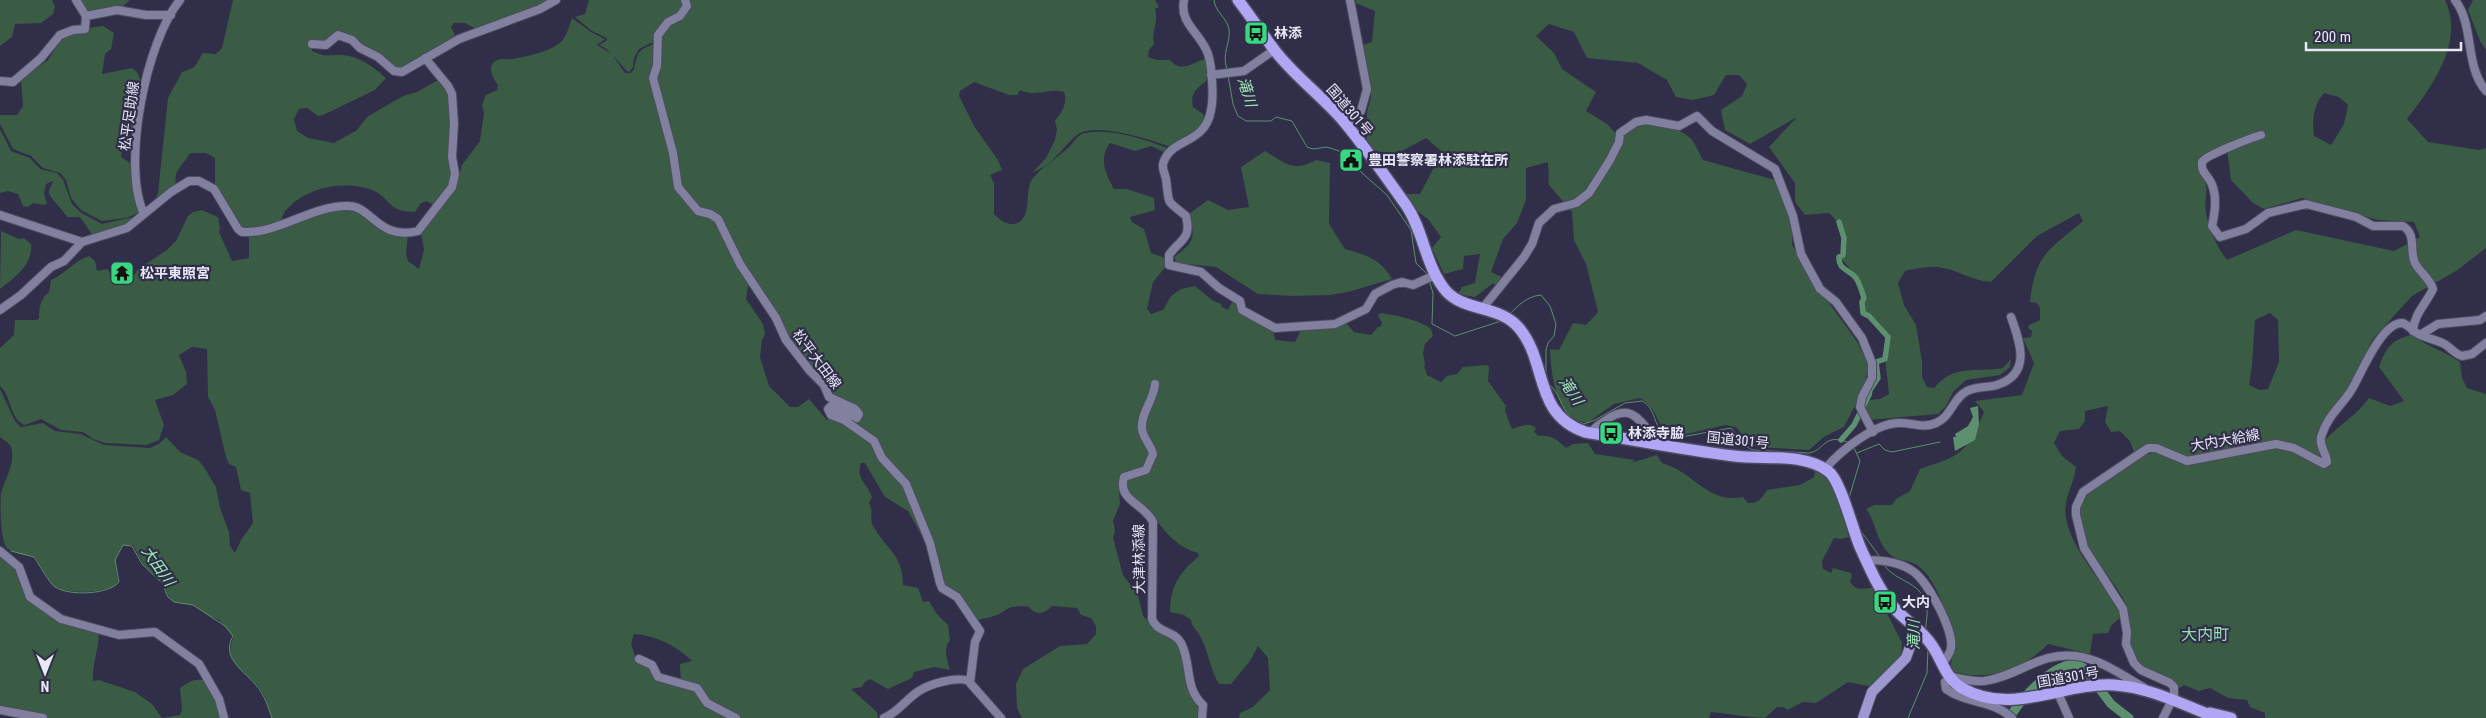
<svg xmlns="http://www.w3.org/2000/svg" width="2486" height="718" viewBox="0 0 2486 718" font-family="'Roboto Condensed','Noto Sans JP',sans-serif">
<rect width="100%" height="100%" fill="#302e48"/>
<path fill="#3a5b44" fill-rule="evenodd" d="M0 0H52L55 7 53 14 41 23 15 24 12 37 0 46Z
M78 0H130L122 7 91 11 85 10Z
M233 0H553L478 30 465 23H454L451 27 455 35 448 44 401 71 338 34 325 44 312 43V51C326 57 325 55 339 55 356 54 374 67 386 78L375 90 323 115 318 116 307 108 299 109 294 119 297 131 308 138 334 143 357 130 367 117 403 96 417 92 440 79 450 94 454 176 436 206 426 201 420 204 415 212C386 212 392 198 372 190 344 180 308 187 288 208 283 212 282 219 279 225L241 230 215 187V158L206 153H190C183 166 171 172 177 187L154 204 158 193 168 98 182 72C200 66 193 67 203 53L216 54 222 48Z
M589 0H684L685 5 655 41 639 49 634 58 633 67 629 72C623 70 614 51 599 45L606 41 607 38 592 31 575 17 585 14Z
M687 0H1155L1159 7 1155 9C1159 21 1151 32 1154 44L1149 50 1148 57 1157 60H1170C1182 75 1196 60 1208 58L1207 80C1197 89 1190 92 1193 107L1203 114 1205 119 1201 128 1171 147C1151 140 1095 121 1077 135 1062 147 1055 164 1033 172L1046 158 1055 140 1057 130 1055 120C1062 114 1068 101 1064 92 1049 87 1035 98 1020 90L1017 95H1009L974 82 960 91 959 96 974 126 998 160 1002 170 990 175 994 183V214C1002 223 1017 231 1025 215 1029 205 1026 192 1031 181 1039 168 1060 157 1071 145 1075 140 1079 134 1085 133 1112 128 1143 139 1167 148L1164 152 1151 146 1135 151 1110 143C1098 158 1106 175 1114 189H1127L1154 198 1155 210 1130 217 1132 222 1144 229 1151 253 1165 258 1167 262V265L1153 282 1147 309 1151 314 1163 310 1171 296 1181 289 1195 286 1212 300 1221 304 1222 307 1228 310 1233 300 1273 329 1275 340 1295 342 1302 328 1343 324H1347L1354 332 1371 335 1378 327 1381 326 1382 323 1378 315 1381 313C1394 315 1421 320 1431 329L1433 336 1425 344 1423 353 1425 364 1424 366 1427 375 1441 382 1447 376 1457 374 1463 367 1487 365 1489 367 1488 381 1506 406 1505 411 1512 429C1520 427 1529 421 1536 428L1534 432 1539 436C1553 435 1557 440 1566 448L1573 444 1588 443 1595 454 1635 460 1631 463 1657 455 1662 463C1696 473 1707 504 1743 497L1748 503C1758 504 1762 498 1767 490L1800 485 1814 477 1815 470C1837 480 1841 515 1849 537L1841 539 1834 538 1822 561 1823 569 1831 573 1833 568 1851 573 1852 576 1850 582C1858 593 1863 587 1874 588L1902 643 1901 658 1873 685 1868 686 1848 682 1816 703 1803 702 1787 710 1784 707H1777L1765 718C1746 717 1730 714 1711 712L1709 718H1239L1240 713 1253 707 1270 690 1268 658 1258 646 1250 661 1231 684H1219C1210 670 1209 653 1201 638 1198 631 1192 628 1191 620L1184 615 1170 612C1170 586 1180 572 1199 556L1198 553C1175 547 1160 527 1148 507L1138 505 1124 491 1119 492 1120 504 1113 521 1115 531 1113 538 1123 575 1138 595 1143 616 1157 630 1176 638 1199 703 1201 718H1022L1017 708 1016 684 1023 669 1060 646 1087 644 1096 634V626L1091 618 1081 615 1077 608 1052 606C1045 614 1036 616 1029 607 1003 604 1010 612 991 617 985 619 982 617 976 622L943 587 917 506 884 458 876 442 833 415 831 409 833 398 787 339 750 279 722 225 703 212 679 186 654 81 662 32 678 19Z
M1356 0H2445C2465 41 2432 87 2407 119L2428 142 2479 150 2486 148V248L2456 271 2412 296 2373 339 2347 389 2330 411 2320 432 2323 460 2284 442 2275 441 2188 457 2154 445H2144L2134 452 2130 441 2120 431 2111 432 2105 422 2108 406 2085 411V421L2079 429 2060 431 2054 443 2062 456 2076 467C2074 482 2068 491 2066 503 2059 539 2107 584 2121 616L2111 626 2108 633 2093 634 2090 654 2048 644C2025 669 1983 684 1950 670L1952 657 1956 646C1949 622 1938 579 1917 565 1910 560 1898 561 1892 556 1876 544 1877 523 1866 509L1874 505H1892L1896 499 1910 491 1920 469C1962 455 1966 454 1984 412L1975 401 2022 395 2034 363 2023 338 2031 337 2032 331 2028 328 2029 325 2040 320V308L2037 303 2030 302C2035 254 2049 250 2083 221L2079 213 2037 236 1991 282C1972 281 1957 269 1937 267 1927 266 1915 269 1905 271L1898 283 1904 305 1916 325 1922 361V377L1927 387 1934 388C1955 363 1976 373 2003 368L2011 359 2010 367 2000 375 1966 380 1953 392 1946 406 1938 414 1868 420 1864 411 1870 400 1880 399 1889 394 1885 357 1888 338C1882 323 1855 312 1865 296 1859 281 1853 270 1841 259 1849 243 1842 224 1829 213L1805 215 1795 202V183L1769 147 1797 117 1750 144 1725 130 1721 110 1742 96 1747 84 1739 75H1726L1714 95 1693 100 1676 97 1667 80 1638 63 1587 58 1574 32 1549 24 1536 36 1554 53 1562 69 1596 92 1586 111 1607 124 1617 135C1623 132 1630 126 1637 124 1651 119 1678 127 1689 137 1695 142 1699 153 1703 160L1775 180 1793 223 1792 245 1821 292 1858 343 1868 364 1865 386 1844 427 1825 436 1809 450 1757 447 1750 444 1736 427 1726 425 1686 434H1667C1655 420 1657 408 1640 398L1614 404 1587 423C1556 419 1551 375 1550 349L1559 350 1573 323 1586 325 1598 312 1586 264 1574 240 1572 212 1549 185 1548 162 1526 168V200L1517 223 1503 239 1491 272 1506 279 1500 286 1492 284 1475 297 1458 294 1462 287 1475 283 1480 254 1464 256 1463 269 1444 274 1432 248 1441 237 1428 219 1405 202 1404 194H1420L1442 152 1426 138 1400 152 1385 167 1367 145V112L1371 97 1370 79 1363 45 1372 42 1375 11 1356 3ZM2324 93 2339 97 2348 105 2344 124 2331 145 2314 136C2312 120 2313 106 2324 93ZM2227 150 2231 180 2253 203 2264 209 2302 198 2378 220 2414 222 2420 237 2394 251 2296 230 2227 260C2217 247 2209 230 2206 213 2203 191 2213 192 2198 168L2203 157ZM2270 313 2278 320 2279 362 2268 389 2260 390 2249 385 2252 365 2255 320Z
M2473 0H2486V50L2480 41 2468 10Z
M572 18 591 32 605 39 597 45 612 54 625 73H631L634 69C638 52 637 50 656 43V66L652 78 669 139 678 187 699 213 713 215 718 220 749 279 746 299 763 324 765 334 762 340 760 357 769 386 790 407H798L809 399 827 420 831 417 845 422 873 442 881 459 902 482 926 537 922 536 908 511 885 497 865 463H861C855 478 868 484 872 497L869 503C874 511 869 518 873 526 886 549 903 554 903 585L918 588 923 602 929 601 936 613 948 625 950 640C943 649 947 660 950 670L934 667 914 672 912 678 888 689 870 679 865 682 862 687 851 689 877 712 878 718H737L707 702 698 687 681 683 680 664 692 661C675 645 657 636 634 634L631 644 636 659 651 665 657 678 697 689 708 704 735 718H272C269 710 267 699 262 692 250 672 220 663 234 637L219 620 209 616 194 605 174 602 169 597 163 583 143 564 133 545H123C113 560 115 564 118 581L116 585C103 593 67 595 54 586 52 585 37 561 35 557 26 555 15 554 8 549 0 542 0 504 1 493 5 479 14 466 12 451 12 444 5 441 0 437V389L15 421 21 427 43 423 55 431 80 434 104 445 150 448 159 444 166 437 180 452 198 460 204 467 216 487 220 508 229 532 230 546 235 553 241 540 253 523 250 493 241 490 236 467 229 464 226 457 215 410 208 397 207 349 192 347 179 355 186 372 187 384 173 395 155 400 164 425 159 440 147 445 105 443 93 439 83 432 61 430 41 419 25 425C9 419 12 396 0 386V348L14 335 15 320H37L39 318C39 308 40 299 49 292L51 280C65 274 74 261 89 256L95 261 97 271 108 269C113 283 118 286 132 280L137 270 167 250 176 241 188 216 193 212 202 210 218 217 220 228 219 232 232 261 249 258V239L246 234 272 231 316 213 353 207C375 215 380 234 408 233L406 254 408 261 419 269 424 250 421 232 457 185 462 165 480 141 484 113 482 105 486 95 497 90 498 85C491 76 485 61 502 59 506 59 510 60 513 59 527 56 550 52 561 42 567 36 569 26 572 18Z
M103 26 114 33 111 49 105 54 102 74 132 68C150 78 137 116 134 132L130 133 128 139H123L121 157 138 168 141 212 126 218 102 221 81 210 71 198 66 180 60 173 43 168 31 156 13 149 0 124V115H17L23 106 21 79 48 60 62 38 94 27Z
M0 129 11 151 30 158 40 169 57 173 63 180 72 204 80 212 102 224 133 217 134 220 94 237 80 217H67C64 211 49 197 49 193 48 190 52 185 53 181L46 184 44 194 47 203 45 205 33 203 28 207 23 206 18 194 8 191 0 193Z
M1265 151C1285 163 1293 173 1316 160L1330 163 1329 224 1345 249C1366 255 1381 259 1392 279L1348 292 1330 295 1294 296 1258 294 1216 267 1177 263 1174 257C1194 242 1196 239 1189 214L1208 200 1228 210 1249 207 1241 167Z
M1 231 19 239 24 238 31 244C33 265 15 277 0 289Z
M2411 335C2427 346 2444 351 2460 362L2462 378 2467 388 2486 394V718H2265V713L2250 707 2247 700 2228 698 2210 688 2199 691 2184 685 2180 688C2177 685 2173 680 2169 678 2157 670 2145 671 2136 660 2125 645 2133 624 2127 607 2114 573 2066 541 2083 498L2144 455 2157 452 2185 464 2269 448 2288 450 2324 467 2325 440C2339 425 2357 415 2369 398L2390 406 2404 401 2379 367C2386 348 2391 340 2411 335Z
M0 553 15 565 34 604 99 631C99 649 92 664 93 681L99 680 135 692 152 704 162 718 180 715 182 710 180 688C191 681 193 678 208 681L219 705 222 718H45L0 709Z"/>
<path fill="#5d906e" d="M1978 406 1979 424 1975 440 1955 451 1953 437H1956L1955 434 1968 426 1973 417 1970 408Z"/>
<g fill="none" stroke-linecap="round" stroke-linejoin="round">
<path stroke="#5d906e" stroke-width="1" d="M1214 0C1215 12 1227 18 1229 29 1231 43 1221 54 1227 69
M1228 75 1233 104 1238 116 1246 121H1271L1276 117 1292 121 1307 147 1313 149 1327 147 1345 153 1362 173 1387 195 1411 230 1416 263 1427 274
M1429 280 1433 293 1432 324 1455 336 1501 321
M1510 314C1518 305 1528 296 1541 295L1550 306 1556 324 1554 336 1548 343 1546 350V376
M1549 384C1564 397 1559 416 1584 424L1595 420 1625 403 1642 401C1657 408 1652 429 1670 439L1731 428 1747 447 1753 450 1809 453C1826 450 1823 432 1850 443
M1857 453 1879 444 1885 450 1892 452 1940 442
M1849 498 1860 461 1854 448
M1860 530 1880 557
M11 551 34 557C39 564 49 583 55 587 69 596 108 595 119 582L115 560 123 545 132 546 142 564 162 583 168 597 174 602 193 605 225 626 233 636C219 661 250 673 261 692 266 699 269 710 272 718
M1884 565C1897 584 1924 580 1927 610 1928 617 1925 623 1926 630
M1908 718 1927 673 1928 649"/>
<path stroke="#5d906e" stroke-width="5.5" d="M1839 222 1844 238 1843 255 1839 257C1838 270 1849 269 1856 278 1860 284 1862 292 1864 298L1862 302 1863 313 1869 316 1888 337 1885 359 1876 362 1878 378 1870 390 1869 395 1854 425 1841 440"/>
<path stroke="#5d906e" stroke-width="9" d="M2009 718C2020 701 2061 651 2084 668L2111 704 2129 718"/>
<g stroke="#4f4c62" stroke-width="10">
<path id="minor" d="M685 0 687 6 680 16 668 22 658 35 657 66 653 78 673 153 678 187 698 211 710 214 718 219 740 264 776 318 786 340 810 371 824 385 829 397 855 409 859 414 857 418 831 406 828 409 831 415 844 420 874 441 882 458 906 484 930 543 940 583 942 588 957 597 980 631 975 642 970 683 1001 718
M1184 0C1179 24 1201 33 1208 54 1212 66 1214 97 1211 110 1205 146 1170 137 1163 164 1162 169 1165 174 1166 179 1170 208 1165 198 1186 216 1192 240 1180 239 1169 255V265L1201 272 1219 288 1240 301 1242 310 1275 328 1335 324 1366 309 1375 294 1392 285 1402 282 1413 285 1435 275
M2455 0C2475 26 2464 65 2486 91
M86 16 117 10 146 15H171
M312 44 326 45 338 35 352 40 360 48 378 57 394 71 402 72 459 39 540 9 556 0
M1211 75 1244 71 1274 50
M0 81 13 82 41 58 60 35 73 30 85 29 86 16 76 0
M1347 127 1361 111 1367 89 1350 0
M2261 135C2251 138 2206 155 2202 162 2201 171 2205 173 2209 179 2218 192 2215 213 2212 226L2220 237 2246 229 2268 213 2306 204 2356 217 2373 226H2403C2417 235 2409 250 2415 263 2420 273 2429 277 2433 289 2426 304 2414 314 2413 331
M144 214C121 165 146 41 180 0
M0 215 82 242
M1482 309 1524 257 1532 244 1539 223 1554 209 1576 203 1589 193 1610 160 1619 142 1620 133 1636 122 1646 120 1679 126 1697 116 1712 131 1775 169 1793 216 1801 254 1820 289 1836 302 1862 338 1872 363V378L1862 397 1860 407 1873 432
M0 310 21 295 51 267 64 261 82 242 127 228 171 192 189 181H199L214 189 238 229 242 232C280 234 311 205 349 206 371 206 379 241 418 231L452 187 455 174 452 157 454 124 452 94 448 86 425 58
M2420 335 2438 324 2480 320 2486 316
M1155 384C1154 400 1140 414 1142 429 1143 438 1151 445 1153 454L1146 470 1124 477C1117 501 1144 503 1153 522L1152 619C1158 634 1174 630 1181 643 1192 664 1184 688 1203 705L1202 718
M1592 433C1594 427 1600 424 1606 420 1632 402 1640 421 1656 440L1657 444
M1825 469C1840 451 1874 424 1898 423 1911 422 1923 429 1936 423 1951 417 1953 398 1967 391 1977 386 1987 388 1997 385 2032 374 2020 342 2011 317
M0 551 19 567 30 597 61 619 119 635 155 632 199 664 219 699 224 718
M1866 560C1880 560 1899 562 1911 570 1927 579 1954 630 1951 648 1950 654 1945 660 1942 665
M639 659 652 665 658 677 697 688 707 703 736 718
M1949 676C1961 679 1972 682 1984 681 2017 677 2041 651 2076 656 2100 659 2122 675 2143 687
M1945 682 1946 689C1966 704 1994 700 2012 718
M2058 693 2069 718
M0 710 43 718
M884 718C899 712 906 699 919 691 930 684 956 676 969 681
M2163 718 2174 696V687L2170 683 2141 670 2134 663 2126 644 2127 633 2123 609 2084 548 2076 515V507L2083 492 2148 448H2156L2187 461 2276 444 2294 448 2324 464 2327 462C2326 452 2319 447 2321 437 2328 414 2342 406 2352 389 2361 374 2381 323 2402 323 2407 324 2411 329 2415 332 2425 339 2437 339 2446 345 2452 349 2455 354 2462 356L2472 354 2486 343"/>
</g>
<g stroke="#4f4c62" stroke-width="12">
<path id="major" d="M1863 718 1872 692 1906 658 1912 641 1920 631"/>
</g>
<g stroke="#4f4c62" stroke-width="14">
<path id="highway" d="M1238 0C1251 17 1263 35 1276 52 1295 76 1320 95 1340 117 1364 145 1385 176 1406 205 1424 231 1425 266 1446 291 1465 312 1500 305 1519 328 1548 362 1533 414 1585 432 1634 440 1684 450 1734 456 1764 460 1802 452 1828 471 1841 480 1853 532 1861 549 1871 571 1881 595 1898 612 1909 623 1922 631 1931 644 1942 659 1945 678 1962 688 2012 717 2062 682 2114 685 2149 687 2184 705 2217 718
M2210 713 2231 718"/>
</g>
<use href="#minor" stroke="#82809f" stroke-width="8"/>
<use href="#major" stroke="#9d97d2" stroke-width="10"/>
<use href="#highway" stroke="#afa7f4" stroke-width="11"/>
</g>
<defs>
<g id="bus-square" transform="scale(1.25)"><rect x="-9" y="-9" width="18" height="18" rx="4" fill="#37d880" stroke="#302e48"/><path d="M-5-6H5V4H4V6H2V4H-2V6H-4V4H-5ZM-3.5-4V0h7V-4ZM-3.5 1.2v1.5H-2V1.2ZM2 1.2v1.5H3.5V1.2Z" fill="#111"/></g>
<g id="civic-square" transform="scale(1.25)"><rect x="-9" y="-9" width="18" height="18" rx="4" fill="#37d880" stroke="#302e48"/><path d="M-.6-6.5H3V-4.5H.6V-3L4-1V1h2V6H-6V1h2V-1L-.6-3ZM-1.2 2.5V6h2.4V2.5Z" fill="#111"/></g>
<g id="temple-square" transform="scale(1.25)"><rect x="-9" y="-9" width="18" height="18" rx="4" fill="#37d880" stroke="#302e48"/><path d="M0-6L5-2H3V0L6.5 2.5H4V6H1.5V3h-3V6H-4V2.5H-6.5L-3 0V-2H-5Z" fill="#111"/></g>
</defs>
<g fill-rule="evenodd">
<use href="#bus-square" x="1256" y="33"/>
<use href="#civic-square" x="1351" y="160"/>
<use href="#temple-square" x="122" y="273"/>
<use href="#bus-square" x="1611" y="433"/>
<use href="#bus-square" x="1885" y="602"/>
</g>
<g text-anchor="middle" dominant-baseline="central" stroke-width="4.5" stroke-linejoin="round" paint-order="stroke">
<g font-size="14" font-weight="bold" fill="#e8e8f9" stroke="#302e48" text-anchor="start">
<text x="1274" y="33">林添</text>
<text x="1368" y="160">豊田警察署林添駐在所</text>
<text x="140" y="273">松平東照宮</text>
<text x="1628" y="433">林添寺脇</text>
<text x="1902" y="602">大内</text>
</g>
<g font-size="14" fill="#e8e8f9" stroke="#302e48">
<text transform="translate(1350 110) rotate(49)">国道301号</text>
<text transform="translate(129 116) rotate(-82)">松平足助線</text>
<text transform="translate(817 359) rotate(53)">松平大田線</text>
<text transform="translate(1738 440) rotate(6)">国道301号</text>
<text transform="translate(2225 440) rotate(-10)">大内大給線</text>
<text transform="translate(1139 559) rotate(-91)">大津林添線</text>
<text transform="translate(2068 677) rotate(-10)">国道301号</text>
</g>
<g font-size="15" font-style="italic" fill="#9debb6" stroke="#302e48">
<text transform="translate(1247 92) rotate(73)">滝川</text>
<text transform="translate(1571 391) rotate(56)">滝川</text>
<text transform="translate(158 566) rotate(55)">大田川</text>
<text transform="translate(1914 635) rotate(-90)">滝川</text>
</g>
<g font-size="16" fill="#97dfae" stroke="#302e48">
<text x="2205" y="634">大内町</text>
</g>
</g>
<g transform="translate(45 673) rotate(180)" stroke="#302e48" stroke-width="4" paint-order="stroke">
<path d="M0-4L9 19L0 12L-9 19Z" fill="#e8e8f9"/>
<text y="-8" font-size="14" font-weight="bold" text-anchor="middle" fill="#e8e8f9">N</text>
</g>
<path d="M2306 42v8h155v-8" fill="none" stroke="#e8e8f9" stroke-width="2.5"/>
<text x="2314" y="42" font-size="15" fill="#e8e8f9" stroke="#302e48" stroke-width="4" paint-order="stroke">200 m</text>
</svg>
